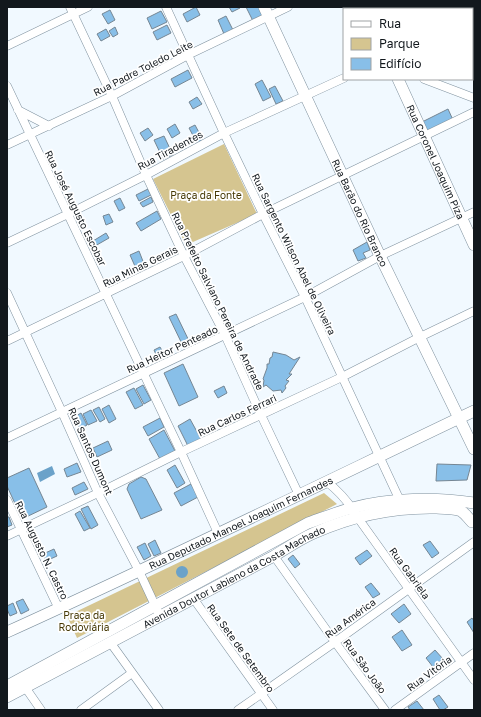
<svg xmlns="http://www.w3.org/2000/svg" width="481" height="717" viewBox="0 0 481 717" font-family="'Golos Text',sans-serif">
<rect width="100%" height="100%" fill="#f1f9ff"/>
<path fill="#d5c590" d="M224 144 257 214 186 245 153 179Z
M324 493 337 504 77 638 67 616Z"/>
<path fill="#6ba2c9" d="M52 466 55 474 40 482 37 473Z
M176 572a6 6 0 1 1 12 0a6 6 0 1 1-12 0Z"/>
<path fill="#88bfe8" stroke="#758693" d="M196 7 200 15 187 22 183 14Z
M229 7H239L240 8 232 12Z
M246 7H260L265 17 254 23Z
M110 10 115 20 108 24 102 14Z
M161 11 167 22 152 29 147 18Z
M226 16 233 30 224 34 218 20Z
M167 25 171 33 157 40 153 32Z
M115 27 118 34 113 37 109 31Z
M106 29 110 36 101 41 97 34Z
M188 70 192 78 175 87 171 79Z
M262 80 271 97 263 101 255 84Z
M275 86 283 101 276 104 269 89Z
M197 97 202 104 193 109 189 102Z
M448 109 453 120 424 134 420 123Z
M175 124 180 133 172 138 167 129Z
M195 125 203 140 197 143 189 128Z
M148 128 153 135 145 141 140 133Z
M164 136 173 155 163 159 154 140Z
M148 189 151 195 139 201 136 195Z
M151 197 153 202 143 207 140 203Z
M120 198 125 208 119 211 114 201Z
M157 211 161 219 141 231 136 223Z
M109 214 113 222 106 225 103 216Z
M106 233 109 238 95 246 93 241Z
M367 242 370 250 363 253 366 258 358 261 353 250Z
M139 251 146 269 138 273 130 255Z
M176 314 191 345 184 348 169 317Z
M160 347 164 354 157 357 154 350Z
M273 352 286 355 294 360 300 357 289 374H292L286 380 289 381 285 386 286 388 282 393 281 390 273 391 266 385 263 387 264 380 263 379 267 368V364H269L270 358 272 357Z
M183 364 198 397 179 406 164 373Z
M143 385 151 400 144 404 136 389Z
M224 386 227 393 218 398 214 391Z
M134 388 143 405 135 409 126 392Z
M109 405 116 419 109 423 102 409Z
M99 407 105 419 100 422 93 410Z
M91 410 97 421 88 425 83 414Z
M81 413 87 425 80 429 74 417Z
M160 418 164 427 148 436 143 427Z
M190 419 201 439 188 446 178 426Z
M164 430 175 451 160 459 149 439Z
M108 441 112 450 97 457 93 448Z
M77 463 81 472 67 477 64 469Z
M437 464 471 465 467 480 436 481Z
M175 465 185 483 177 488 167 470Z
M29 468 47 507 22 519 7 486V478Z
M141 477 146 479 162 510 141 519 127 489 129 484Z
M84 482 88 489 75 495 72 488Z
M191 484 198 497 181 506 174 493Z
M88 506 98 525 91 529 81 509Z
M80 511 90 528 84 531 75 514Z
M7 517H9L12 525 7 527Z
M155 540 161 553 154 556 148 544Z
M430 541 439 553 432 558 423 545Z
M145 543 151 556 144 560 137 547Z
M54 549 57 556 46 561 43 554Z
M367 550 372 556 360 565 355 558Z
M293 555 300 564 295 568 288 559Z
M371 583 380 594 373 598 365 587Z
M23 599 29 610 21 614 16 602Z
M13 603 17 613 10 616 7 609V606Z
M404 604 411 614 399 623 391 614Z
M472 618 474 621V633L467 622Z
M402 630 412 645 402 651 392 637Z
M435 650 443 659 433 667 426 658Z
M439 695 448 707 443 710H440L433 699Z
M417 701 424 710H410L408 707Z"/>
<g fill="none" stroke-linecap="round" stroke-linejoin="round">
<g stroke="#8193a0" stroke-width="9">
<path id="minor" d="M70 7 112 96 146 175 184 256 225 335 261 415 299 495
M166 7 224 133 263 214 305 297 402 505
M420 9 421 7
M472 19 474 18
M7 46 88 7
M424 79 474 98
M7 86 181 452 218 533
M18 110 49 126
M7 145 112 96 188 55 288 7
M7 243 68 214 146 175 224 133 344 78
M7 293 62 412 98 493 139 571 160 616
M7 341 184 256 263 214 474 112
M7 438 305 297 380 256 474 212
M327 482C340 492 350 504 358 518L474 680
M7 500 59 609
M7 536 98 493 181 452 342 377 420 337 474 311
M274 556 335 642 385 710
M193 598 273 710
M110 642 159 710
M25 687 41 710
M81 710 132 673
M238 710 335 642 474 542
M395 710 474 653"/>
</g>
<g stroke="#8193a0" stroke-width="12">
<g id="major">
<path id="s1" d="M264 7 380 256 474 449"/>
<path d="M366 7 367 9"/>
<path id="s2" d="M398 79 474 245"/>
<path id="s3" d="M7 632C164 561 319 485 474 411"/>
<path d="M7 686 308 523C323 518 337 512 352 508 389 498 436 497 474 503"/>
<path id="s4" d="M7 697 274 556C287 548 300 539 314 533 352 516 395 507 437 508 444 509 454 508 461 511 466 514 468 518 472 522"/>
</g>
</g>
<use href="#minor" stroke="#fff" stroke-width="8"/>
<use href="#major" stroke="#fff" stroke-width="11"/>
</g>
<g text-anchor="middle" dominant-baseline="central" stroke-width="3.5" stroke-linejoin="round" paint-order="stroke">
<g font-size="10" fill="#12181d" stroke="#fff">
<text transform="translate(143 68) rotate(-27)">Rua Padre Toledo Leite</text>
<text transform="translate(170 150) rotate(-28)">Rua Tiradentes</text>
<text stroke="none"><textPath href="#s2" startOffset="91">Rua Coronel Joaquim Piza</textPath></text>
<text transform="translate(76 208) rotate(64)">Rua José Augusto Escobar</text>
<text stroke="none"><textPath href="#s1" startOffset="227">Rua Barão do Rio Branco</textPath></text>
<text transform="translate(294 254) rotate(64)">Rua Sargento Wilson Abel de Oliveira</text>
<text transform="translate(140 266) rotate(-26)">Rua Minas Gerais</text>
<text transform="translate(218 301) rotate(64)">Rua Prefeito Salviano Pereira de Andrade</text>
<text transform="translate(172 349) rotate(-25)">Rua Heitor Penteado</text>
<text transform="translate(237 415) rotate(-25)">Rua Carlos Ferrari</text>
<text transform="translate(91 451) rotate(66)">Rua Santos Dumont</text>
<text stroke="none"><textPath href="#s3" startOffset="258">Rua Deputado Manoel Joaquim Fernandes</textPath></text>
<text transform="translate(42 550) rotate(64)">Rua Augusto N. Castro</text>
<text transform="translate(410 573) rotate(54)">Rua Gabriela</text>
<text stroke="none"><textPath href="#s4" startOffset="257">Avenida Doutor Labieno da Costa Machado</textPath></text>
<text transform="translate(350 618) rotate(-36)">Rua América</text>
<text transform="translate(241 648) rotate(54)">Rua Sete de Setembro</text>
<text transform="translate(365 666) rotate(54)">Rua São João</text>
<text transform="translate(429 673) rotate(-36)">Rua Vitória</text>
</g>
<g font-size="10" fill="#453804" stroke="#fff">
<text x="206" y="195">Praça da Fonte</text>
<text x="84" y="615">Praça da<tspan x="84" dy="12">Rodoviária</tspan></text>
</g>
</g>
<rect width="481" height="717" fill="none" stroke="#12181d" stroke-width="16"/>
<rect x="343" y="8" width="130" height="72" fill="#ffffff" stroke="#a0a3a5"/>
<rect x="351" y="21" width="20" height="6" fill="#ffffff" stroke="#a0a3a5"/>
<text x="379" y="28" font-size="12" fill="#12181d">Rua</text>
<rect x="351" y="38" width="20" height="12" fill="#d5c590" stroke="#a0a3a5"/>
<text x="379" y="48" font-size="12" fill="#12181d">Parque</text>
<rect x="351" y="58" width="20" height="12" fill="#88bfe8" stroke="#a0a3a5"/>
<text x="379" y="68" font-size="12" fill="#12181d">Edifício</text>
</svg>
